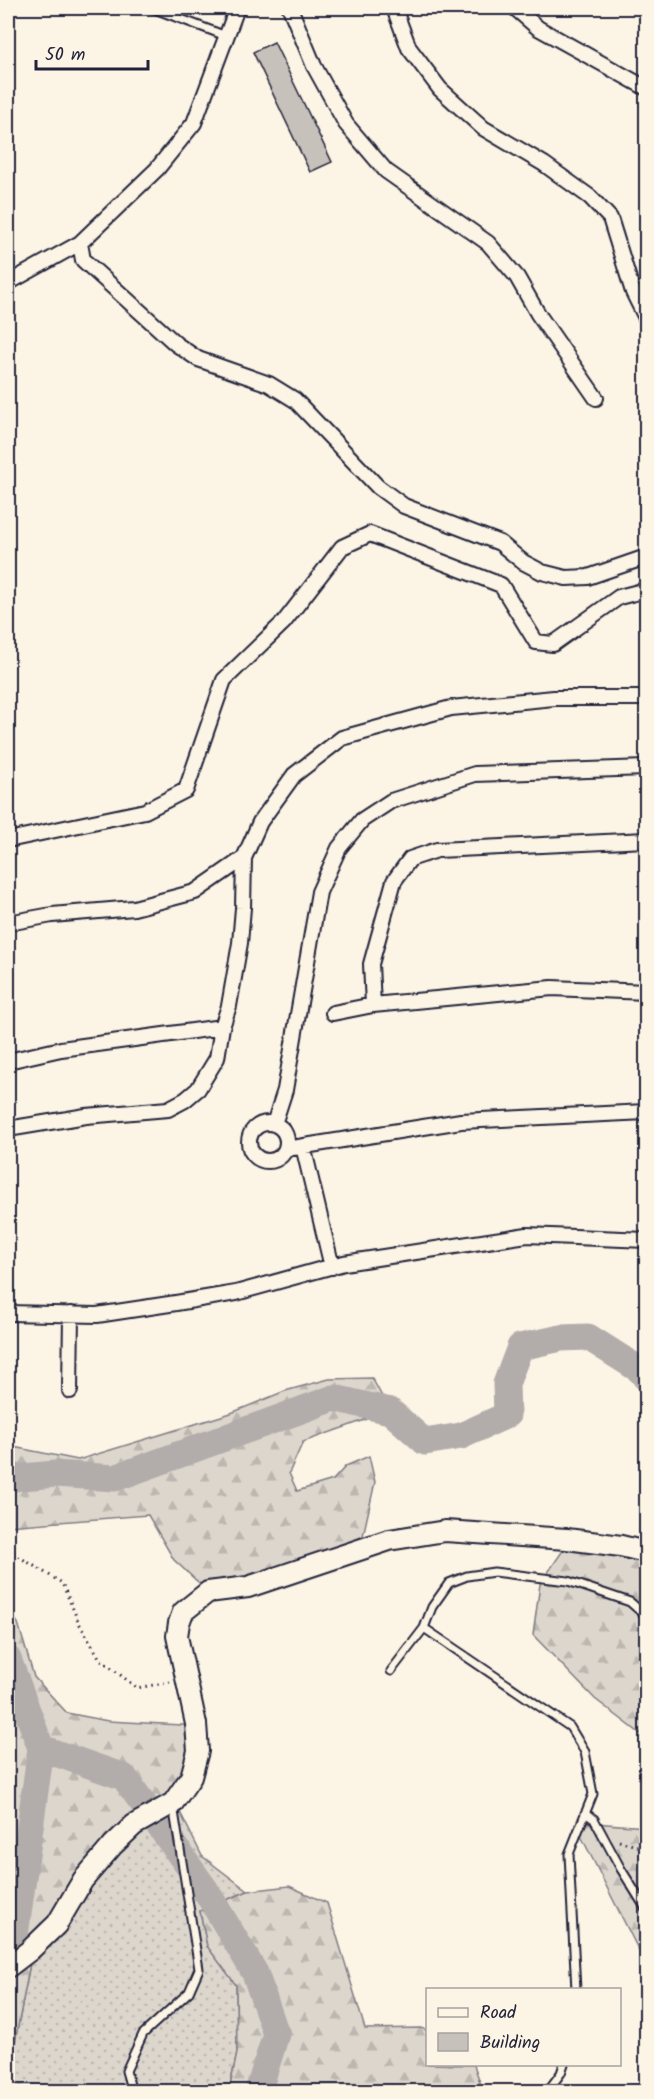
<svg xmlns="http://www.w3.org/2000/svg" width="654" height="2099" viewBox="0 0 654 2099" font-family="Kalam,sans-serif">
<defs>
<pattern id="grass-dots" width="8" height="8" patternUnits="userSpaceOnUse" patternTransform="scale(1.5)"><rect width="8" height="8" fill="#dcd6cc"/><path d="M2 2h.1M6 6h.1" fill="none" stroke="#bcb7b0" stroke-width="1.8" stroke-linecap="round"/></pattern>
<pattern id="forest-firs" width="22" height="20" patternUnits="userSpaceOnUse" patternTransform="scale(1.5)"><rect width="22" height="20" fill="#dcd6cc"/><path d="M5 1l3.5 6h-7zM16 11l3.5 6h-7z" fill="#bcb7b0"/></pattern>
</defs>
<rect width="100%" height="100%" fill="#fcf5e5"/>
<filter id="ink" filterUnits="userSpaceOnUse"><feTurbulence type="fractalNoise" baseFrequency=".0167" numOctaves="2"/><feDisplacementMap in="SourceGraphic" scale="12" xChannelSelector="R" yChannelSelector="G"/><feConvolveMatrix kernelMatrix="1 2 1 2 8 2 1 2 1" color-interpolation-filters="sRGB"/></filter>
<g filter="url(#ink)">
<path fill="url(#grass-dots)" stroke="#7f7c84" stroke-width="1.5" d="M176 1804 202 1856 248 1891 200 1911 207 1946 236 1984 237 2053 229 2091 8 2092 9 2073 32 1953 116 1846Z"/>
<path fill="url(#forest-firs)" stroke="#7f7c84" stroke-width="1.5" d="M372 1378 390 1411 303 1442 289 1473 297 1491 333 1480 346 1466 369 1456 375 1482 363 1536 297 1574 211 1594 174 1560 148 1515 8 1526V1446L78 1460 231 1413 285 1391 329 1379Z
M570 1540 646 1553V1738L595 1699 533 1635 540 1584Z
M8 1610 18 1623 34 1677 67 1713 108 1721 200 1726 194 1778 137 1827 32 1953 9 2073 8 2092Z
M581 1822 646 1827V1965L575 1824Z
M289 1886 327 1903 365 2029 421 2028 427 2030 428 2064 474 2065 483 2091H229L237 2053 236 1985 207 1946 200 1911 248 1891Z"/>
<g fill="none" stroke-linecap="round" stroke-linejoin="round">
<path stroke="#b2adab" stroke-width="27" d="M8 1474 12 1478 55 1474 115 1478 334 1398 390 1411 425 1442 461 1436 507 1415 506 1384 520 1347 561 1338 588 1337 640 1370 646 1378
M8 1659 41 1748 124 1777 205 1889 255 1973 276 2034 258 2092
M8 1957 16 1928 41 1748"/>
</g>
<path fill="#c6c1bb" stroke="#22223b" stroke-width="1.5" d="M274 42 332 162 310 172 253 52Z"/>
<g fill="none" stroke-linecap="round" stroke-linejoin="round">
<g stroke="#22223b" stroke-width="11">
<path id="lane" d="M152 8 226 36
M424 1628 570 1727 585 1752 593 1794 569 1854 576 1990
M391 1671 424 1628 432 1607 449 1583 467 1576 494 1572 568 1581 630 1602 646 1616
M585 1813 594 1819 621 1869 646 1909
M132 2092 126 2071 143 2034 189 1992 199 1969 173 1805
M547 2092 561 2073 564 2064"/>
</g>
<g stroke="#22223b" stroke-width="18">
<path id="street" d="M237 8 194 123 157 169 80 243 83 260 176 344 198 359 269 384 295 400 378 487 404 506 500 543 523 562 542 572 566 578 588 577 646 557
M290 8 314 66 346 124 386 171 488 243 517 277 538 314 596 398
M394 8 409 48 440 89 483 128 544 164 590 197 610 218 633 292 646 318
M515 8 538 28 646 88
M8 283 80 243
M8 840 145 811 186 790 224 680 284 622 342 547 370 534 501 585 536 642 553 644 619 597 646 590
M8 923 52 915 134 908 195 892 244 858
M373 1005 371 964 394 881 410 859 437 850 646 840
M333 1013 373 1005 552 988 646 992
M8 1061 61 1049 222 1027
M249 1142a19 19 0 1 1 38 0a19 19 0 1 1-38 0Z
M274 1124 285 1090 319 892 339 848 362 820 391 801 475 774 646 768
M8 1129 86 1116 168 1109 185 1100 198 1089 217 1058 222 1027 229 1006 240 943 243 908 244 858 260 822 294 775 342 738 451 708 554 698H646
M303 1146 332 1267
M286 1149 461 1121 646 1112
M8 1313 97 1315 176 1303 236 1293 344 1263 527 1235 646 1240
M70 1391 71 1314"/>
</g>
<g stroke="#22223b" stroke-width="24">
<path id="secondary" d="M8 1967 29 1951 57 1924 83 1880 113 1845 134 1825 173 1803 191 1777 198 1751 196 1724 177 1636 179 1623 183 1612 208 1592 248 1587 389 1540 445 1531 567 1539 621 1546 646 1552"/>
</g>
<path stroke="#22223b" stroke-width="3" stroke-dasharray="1.5 4.5" stroke-linecap="butt" d="M8 1550 62 1583 79 1623 100 1659 137 1688 170 1682
M619 1841 636 1846 646 1845"/>
<use href="#lane" stroke="#fcf5e5" stroke-width="7"/>
<use href="#street" stroke="#fcf5e5" stroke-width="14"/>
<use href="#secondary" stroke="#fcf5e5" stroke-width="20"/>
</g>
</g>
<rect width="654" height="2099" fill="none" stroke="#fcf5e5" stroke-width="30"/>
<rect x="15" y="15" width="624" height="2069" fill="none" stroke="#22223b" stroke-width="2" filter="url(#ink)"/>
<rect x="426" y="1988" width="195" height="78" fill="#fcf5e5" stroke="#a5a1a1" stroke-width="1.5"/>
<rect x="438" y="2008" width="30" height="9" fill="#fcf5e5" stroke="#a5a1a1" stroke-width="1.5"/>
<text x="480" y="2018" font-size="18" fill="#22223b">Road</text>
<rect x="438" y="2033" width="30" height="18" fill="#c6c1bb" stroke="#a5a1a1" stroke-width="1.5"/>
<text x="480" y="2048" font-size="18" fill="#22223b">Building</text>
<path d="M36 60v9h112v-9" fill="none" stroke="#22223b" stroke-width="3"/>
<text x="45" y="60" font-size="18" fill="#22223b" stroke="#fcf5e5" stroke-width="4.5" paint-order="stroke">50 m</text>
</svg>
